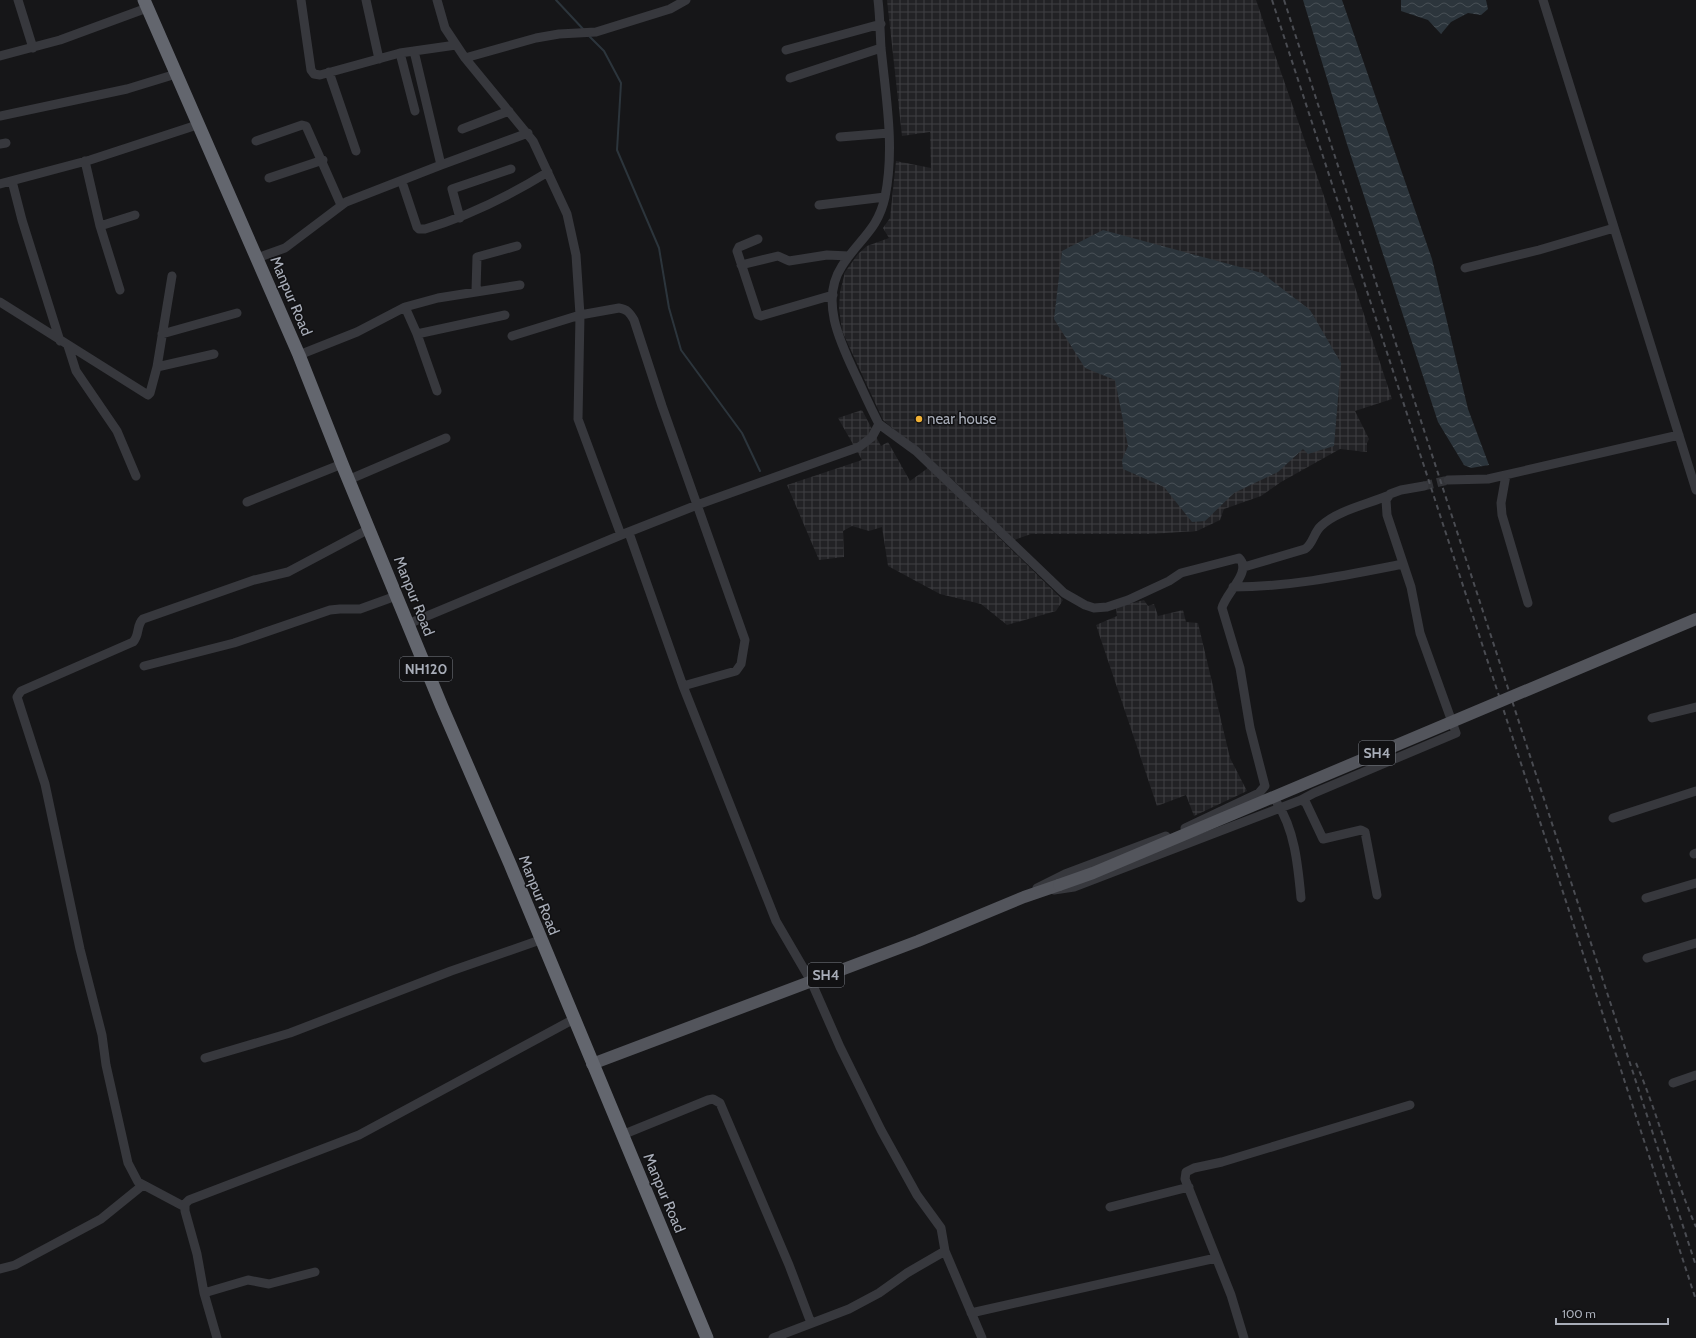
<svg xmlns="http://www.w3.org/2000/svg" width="1696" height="1338" viewBox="0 0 1696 1338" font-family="Cabin,sans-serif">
<defs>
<pattern id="industrial-grid" width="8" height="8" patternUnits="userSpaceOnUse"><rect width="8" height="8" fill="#222225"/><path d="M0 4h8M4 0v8" fill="none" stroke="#3f3f43"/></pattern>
<pattern id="water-waves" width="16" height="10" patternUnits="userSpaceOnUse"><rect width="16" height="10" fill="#2c353c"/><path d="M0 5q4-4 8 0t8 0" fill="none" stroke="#485056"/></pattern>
</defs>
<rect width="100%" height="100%" fill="#161618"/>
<path fill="url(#industrial-grid)" d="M887 0H1256L1343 251 1392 399 1355 411 1369 439 1367 443V452L1340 449 1281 482 1261 496 1224 509 1220 520 1197 531 1150 534H1031L1014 540 955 482 883 420 842 331 839 308 840 292 845 272 858 254 867 246 889 238 883 228 890 218 896 161 931 168 930 132 902 136Z
M862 410 881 446 888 442 910 481 928 468 1063 600 1056 611 1007 625 981 604 940 594 888 566 882 527 869 531 852 526 843 531 844 557 819 560 787 485 862 460 838 418Z
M1144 600 1148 606 1154 604 1158 616 1183 610 1186 622 1198 623 1230 758 1247 791 1194 816 1186 795 1157 806 1096 625 1117 616 1116 607Z"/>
<path fill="url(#water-waves)" d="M1303 0H1342L1432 259 1468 409 1489 465 1471 468 1464 465 1438 422 1346 141Z
M1401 0H1486L1488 9 1481 15 1468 13 1451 22 1441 34 1428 20 1401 11Z
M1103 230 1262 273 1310 310 1341 363 1334 446 1308 454 1303 449 1278 472 1234 493 1205 521 1192 522 1164 487 1123 469 1122 460 1128 446 1115 380 1085 368 1054 319 1062 251Z"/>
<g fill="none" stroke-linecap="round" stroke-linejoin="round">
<path stroke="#2c353c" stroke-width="2" d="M556 0 584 30
M589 36 604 51 621 83 617 150 659 248 669 308 681 350 742 433 760 471"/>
<path stroke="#333438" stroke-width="9" stroke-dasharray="9 4.5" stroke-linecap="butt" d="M1424 486 1448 480"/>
<path stroke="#37383d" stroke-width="9" d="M18 0 33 48
M301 0 311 70 314 74 320 75 400 53 456 45
M366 0 379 59
M437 0 445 28 465 58 533 141 567 214 576 255 580 315 578 419 621 535
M1543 0 1696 490
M786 50 881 24
M414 51 441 165
M400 53 415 111
M0 56 60 40 147 8
M465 58 536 38 559 34 596 32 670 9 686 0
M329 72 356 151
M790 78 881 48
M0 116 127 89 176 74
M462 129 509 111
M840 137 889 133
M256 141 302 125 306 126 341 205
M0 144 6 143
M85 161 100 226 120 290
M269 178 323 160
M12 181 22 220 60 341
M402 182 417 227 419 229H425C469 216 509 196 548 172
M0 184 90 160 197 125
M819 205 885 197
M460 218 452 189 511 169
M100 226 135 215
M758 239 739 247 737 251 758 315 761 316 833 295
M257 258 285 248 346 202 441 165 528 133
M741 265 778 256 789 261 827 255 849 256
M1465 268 1539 250 1614 228
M476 291 477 257 517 246
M0 302 148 395 150 393 157 367 172 276
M405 307 417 334 437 391
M162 334 237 313
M417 334 505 315
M512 336 580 315 619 308C627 309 630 313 634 320L662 406 745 640 741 664 736 671 683 686
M68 346 76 371 117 431 136 476
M299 355 357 332 405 307 438 298 520 285
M157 367 214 354
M879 424 916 451 1064 593 1085 605 1094 608 1107 607 1128 600 1169 581 1181 573 1239 558C1253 571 1225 594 1222 608L1240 668 1250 728 1265 786 1259 793 1185 828
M1506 475 1501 503 1502 515 1528 603
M348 480 446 438
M1448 480 1488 479 1679 435
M247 502 342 464
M629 533 683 686 776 921 811 981 840 1047 881 1130 917 1195 941 1228 945 1251 982 1338
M1244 567 1305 549C1313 544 1314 532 1321 526 1336 511 1368 504 1387 496
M1233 587C1291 587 1347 575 1403 564
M408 624 621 535 697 505 859 447 872 437 879 424C871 409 864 393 857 378 841 344 819 301 842 266 859 239 878 230 885 197 895 148 886 98 881 48 880 32 880 16 878 0
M144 666 234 643 330 610 340 609H360L396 596
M1652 718 1696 707
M1301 800 1314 793 1456 733 1420 633 1411 587 1387 515 1386 500 1390 494 1401 490 1424 486
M1277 803C1295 830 1298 867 1301 898
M1613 818 1696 791
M1694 854 1696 853
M1037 888 1065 874 1166 836
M1054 890 1074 887 1301 800 1306 803 1323 839 1361 830 1365 832 1377 895
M1646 898 1696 883
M1647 958 1696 943
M205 1058 290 1033 451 971 540 940
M1673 1083 1696 1075
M622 1135 708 1100 713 1099 720 1103 789 1265 811 1323
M185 1207 138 1182 128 1163 106 1065 102 1035 80 949 45 784 17 697 21 691 133 642C140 635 136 625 143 619L254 580 288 572 369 529
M1110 1207 1189 1187
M0 1269 15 1265 101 1219 143 1185
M204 1293 248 1280 269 1284 315 1272
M971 1313 1216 1258
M217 1338 204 1293 197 1254 185 1211V1204L189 1200 359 1135 574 1019
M773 1338 849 1309 879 1293 907 1273 945 1251
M1244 1338 1231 1295 1185 1179 1186 1172 1194 1168 1222 1162 1410 1105"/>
<path stroke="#53555c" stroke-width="12" d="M592 1064 918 941 1024 897 1059 885"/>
<path stroke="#63666e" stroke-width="13" d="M144 0 299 355 342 464 442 707 510 864 707 1338"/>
<path stroke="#4a4c52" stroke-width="2" stroke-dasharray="5 4" stroke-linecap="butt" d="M1272 0 1696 1300
M1284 0 1696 1266
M1636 1063C1659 1117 1673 1174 1696 1227"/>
<path stroke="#53555c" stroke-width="12" d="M1059 885 1093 873 1696 619"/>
</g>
<circle fill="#f2b134" stroke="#111113" stroke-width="1.5" cx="919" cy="419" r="4"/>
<g text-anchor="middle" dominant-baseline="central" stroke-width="3" stroke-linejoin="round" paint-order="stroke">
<g fill="#111113" stroke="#7b7e86" stroke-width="1">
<rect x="400" y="657" width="52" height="24" rx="3"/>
<rect x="1359" y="741" width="36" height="24" rx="3"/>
<rect x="808" y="963" width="36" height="24" rx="3"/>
</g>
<g font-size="14" font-weight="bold" fill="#a8adb8">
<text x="426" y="669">NH120</text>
<text x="1377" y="753">SH4</text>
<text x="826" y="975">SH4</text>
</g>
<g font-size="15" fill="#a8adb8" stroke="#111113">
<text transform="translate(291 296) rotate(67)">Manpur Road</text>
<text transform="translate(414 596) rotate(68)">Manpur Road</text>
<text transform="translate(539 895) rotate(68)">Manpur Road</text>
<text transform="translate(664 1193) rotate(67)">Manpur Road</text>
</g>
<g font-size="15" fill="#a8adb8" stroke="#111113" text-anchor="start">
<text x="927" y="419">near house</text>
</g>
</g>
<path d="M1556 1318v6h112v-6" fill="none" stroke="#a8adb8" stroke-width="2"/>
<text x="1562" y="1318" font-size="12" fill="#a8adb8" stroke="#111113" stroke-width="3" paint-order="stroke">100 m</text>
</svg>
